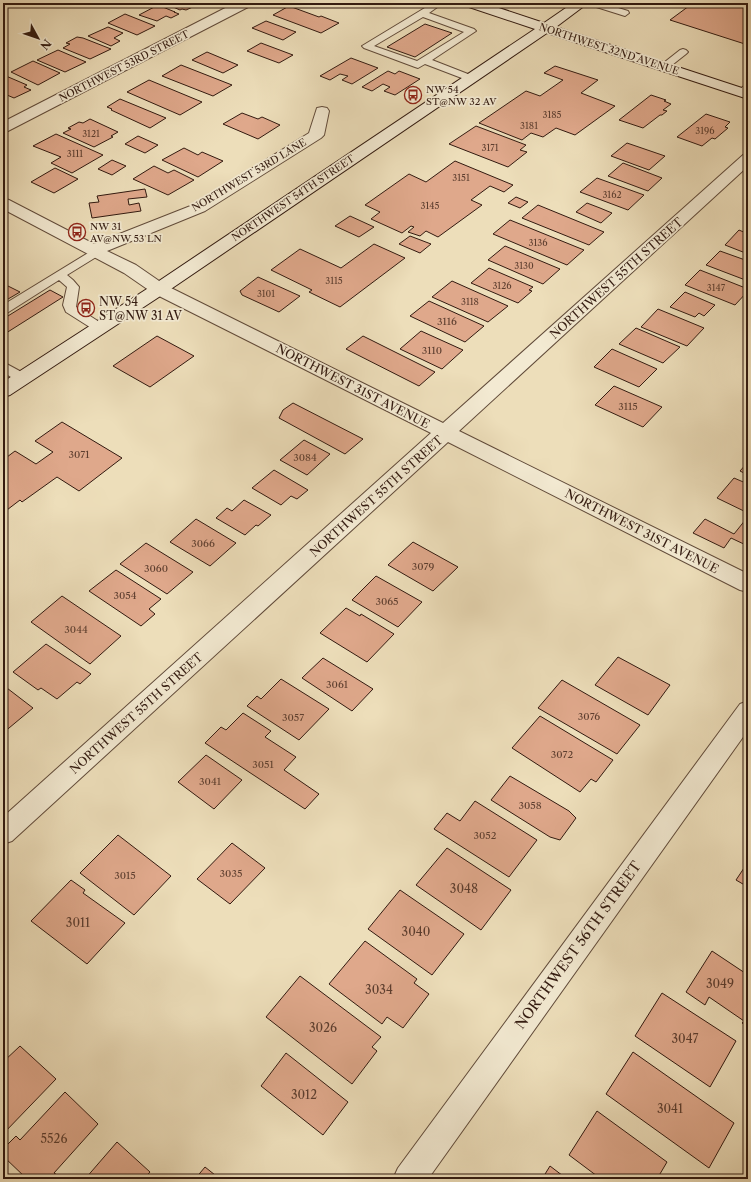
<svg xmlns="http://www.w3.org/2000/svg" width="751" height="1182" viewBox="0 0 751 1182" font-family="'Libre Caslon Text',serif">
<rect width="100%" height="100%" fill="#eddeba"/>
<filter id="stains"><feTurbulence type="fractalNoise" baseFrequency=".005" numOctaves="4"/><feColorMatrix values="0 0 0 0 .2 0 0 0 0 .09 0 0 0 0 .02 0 0 0 .5 -.17"/></filter>
<radialGradient id="worn" r=".72"><stop offset=".6" stop-color="#630" stop-opacity="0"/><stop offset="1" stop-color="#630" stop-opacity=".3"/></radialGradient>
<path fill="#dfa88b" stroke="#321a10" d="M164 3H189L195 6 186 10 182 9 180 10Z
M693 3H748V45L670 20Z
M158 5 175 12H174L179 14 171 18 166 16 157 21 139 15Z
M289 6 319 17 321 16 339 23 321 33 273 15Z
M125 14 155 26 137 35 108 23Z
M266 21 296 32 283 40 252 28Z
M425 24 452 33 415 57 387 47Z
M108 27 123 33 114 38 120 41 111 46 88 36Z
M77 37 83 38 111 49 90 59 63 48 70 44 66 43Z
M261 43 293 55 279 63 247 51Z
M58 50 86 62 65 72 37 60Z
M207 52 238 65 223 73 192 60Z
M351 58 378 68 352 84 342 80 348 76 340 74 330 80 320 76Z
M33 61 60 73 38 85 11 72Z
M181 65 232 85 213 96 162 76Z
M555 66 598 80 581 93 615 106 575 135 556 128 543 137 531 133 522 140 479 123 526 91 540 96 563 80 544 73Z
M388 71 395 74 399 71 420 79 395 95 384 91 390 87 383 84 372 91 362 87Z
M6 76 27 85 24 87 31 90 14 98 7 95 3 96V77Z
M149 80 202 102 180 115 127 92Z
M651 95 666 100 664 101 671 104 663 110 667 111 662 115H660L643 128 619 120Z
M120 99 166 118 150 128 111 110 112 109 107 107Z
M242 113 258 119 262 117 280 125 258 139 223 124Z
M706 114 730 122 725 127 728 128 715 139 712 138 702 146 677 137Z
M90 119 118 132 111 136 113 137 94 147 63 133 71 129 68 128 79 122 83 123Z
M476 126 526 145 520 150 527 152 508 167 449 144Z
M56 134 103 155 72 173 51 163 61 157 33 146Z
M138 136 158 145 145 153 125 144Z
M627 143 665 156 649 170 611 156Z
M184 148 198 155 202 152 223 161 198 177 162 160Z
M112 160 126 166 112 175 98 169Z
M455 161 513 185 504 192 490 186 471 200 482 205 438 237 426 231 420 236 408 232 414 227 411 226 402 233 371 219 380 212 365 205 409 174 426 182Z
M623 163 662 178 648 191 608 176Z
M154 166 168 173 174 170 194 180 168 195 133 179Z
M55 168 78 179 54 193 31 182Z
M597 178 644 195 628 210 580 192Z
M145 189 147 197 128 199 129 205 139 203 141 211 92 218 89 203 99 202 97 196Z
M516 197 528 202 520 208 508 203Z
M587 203 600 208 612 213 601 223 576 212Z
M538 205 604 232 589 245 522 218Z
M350 216 374 227 359 237 335 226Z
M510 220 584 250 567 265 493 234Z
M739 230 748 234V254L725 245Z
M410 236 431 244 420 253 399 244Z
M374 244 405 258 340 307 309 292 312 290 271 270 300 249 341 268Z
M505 246 560 269 543 284 488 260Z
M720 251 748 261V281L706 265Z
M489 268 533 287 529 290 532 291 518 303 471 283Z
M700 270 748 289V291L735 305 685 285Z
M258 277 300 296 279 312 242 295 240 291Z
M452 281 508 306 488 322 432 297Z
M8 286 20 292 3 302V289Z
M50 290 63 297 3 335V319Z
M685 292 715 305 704 316 699 313 695 317 670 307Z
M429 301 484 326 465 342 410 316Z
M658 309 704 328 687 346 641 327Z
M636 328 680 347 663 363 619 344Z
M421 331 463 350 442 369 400 349Z
M157 336 194 356 150 387 113 366Z
M363 336 435 372 419 386 346 349Z
M612 349 657 369 639 387 594 367Z
M614 386 662 407 643 427 595 405Z
M293 403 363 439 345 454 279 418 283 410Z
M62 422 122 458 79 491 57 477 22 502 20 500 3 513V460L15 451 36 464 53 452 35 441Z
M304 440 330 454 307 475 280 460Z
M748 462V475L740 471Z
M274 470 308 490 297 499 291 496 281 505 252 488Z
M734 478 748 484V513L717 498Z
M244 500 271 515 258 526 256 525 245 535 216 518 227 508 232 511Z
M196 519 236 543 210 566 170 542Z
M705 519 734 534 746 519 748 520V546L731 538 724 548 693 533Z
M413 542 458 567 433 591 388 565Z
M146 543 193 572 167 594 120 564Z
M116 570 161 599 149 609 155 614 141 626 89 591Z
M376 576 422 602 398 627 352 600Z
M62 596 121 636 90 664 31 622Z
M346 608 360 616 361 614 394 634 367 662 320 633Z
M46 644 91 674 80 684 77 682 57 699 41 688 38 690 13 672Z
M618 657 670 685 648 715 595 685Z
M323 658 373 689 352 711 302 678Z
M281 679 329 709 299 740 247 706 257 696 261 699Z
M562 680 640 725 617 754 538 708Z
M3 685 33 708 3 733Z
M243 713 271 731 265 737 296 757 284 770 319 794 305 809 205 743 221 727 226 730Z
M540 716 613 760 596 782 591 779 580 792 512 748Z
M206 755 242 780 214 809 178 782Z
M510 776 569 811 576 818 560 840 550 837 491 800Z
M475 801 537 840 509 877 434 829 447 813 460 821Z
M118 835 171 876 134 915 80 873Z
M232 843 265 868 230 904 197 879Z
M447 848 511 890 481 930 416 885Z
M748 862V887L736 880Z
M71 880 85 890 83 893 125 923 87 964 31 921Z
M400 890 464 934 432 975 368 929Z
M365 941 417 979 414 983 429 994 403 1028 387 1017 382 1024 329 984Z
M712 951 748 975V1027L742 1023 744 1021 709 997 705 1005 686 992Z
M300 976 381 1037 372 1047 377 1051 352 1084 266 1017Z
M662 993 736 1041 710 1087 635 1036Z
M20 1046 56 1079 3 1134V1062Z
M633 1052 734 1123 709 1168 606 1094Z
M286 1053 348 1102 323 1135 261 1086Z
M65 1092 98 1124 54 1173 59 1176 56 1179H27L3 1156V1149L16 1136 20 1140Z
M597 1111 667 1162 657 1179H601L569 1155Z
M117 1142 150 1172 144 1179H85Z
M550 1166 567 1179H542Z
M205 1167 220 1179H195Z"/>
<g fill="none" stroke-linecap="round" stroke-linejoin="round">
<g stroke="#614b3a" stroke-width="2">
<path id="lane" d="M433 3H443L429 13 474 29 476 31 432 60 473 76 475 78 473 80H467L425 64 418 68 415 67 364 48 362 46ZM423 17 464 32 417 61 374 46Z
M589 3H602L628 11 629 13 625 16 590 5Z
M683 49 686 50 688 52 686 54 667 69H661L659 67 661 65 680 50Z
M748 84V92L742 95 739 94 737 92 745 85Z
M97 249 101 250 103 252 101 254 67 275 73 280 79 287 76 307 104 325 106 328 104 331H96L66 312 63 305 67 287 59 280 7 313 3 314V305L93 250Z
M3 362 27 375 28 378 27 381C17 383 10 376 3 372Z"/>
</g>
<g stroke="#614b3a" stroke-width="2">
<path id="street" d="M235 3H251L250 6 8 131 3 132V122Z
M322 107 327 108 329 111 324 135 321 138 205 211 107 251 136 265 165 285 443 423 743 155 748 153V166L459 431 748 574V592L740 590 448 442 12 841 3 844V817L431 433 153 293 124 273 3 209V198L9 200 94 244 193 205 309 133 317 108Z
M748 701V730L428 1179H393L398 1168 740 704Z"/>
</g>
<g stroke="#321a10" stroke-width="2">
<path id="secondary" d="M465 3H484L544 23 573 3H588L556 27 748 90V99L547 33 165 293 10 395 3 397V382L153 285 535 29 466 6Z"/>
</g>
<use href="#lane" fill="#f3ead2" fill-rule="evenodd"/>
<use href="#street" fill="#f3ead2" fill-rule="evenodd"/>
<use href="#secondary" fill="#f3ead2" fill-rule="evenodd"/>
</g>
<defs>
<g id="bus-ring" transform="scale(0.9)"><circle r="9.5" fill="#f3ead2" stroke="#8f2418" stroke-width="1.5"/><path d="M-5-6H5V4H4V6H2V4H-2V6H-4V4H-5ZM-3.5-4V0h7V-4ZM-3.5 1.2v1.5H-2V1.2ZM2 1.2v1.5H3.5V1.2Z" fill="#8f2418"/></g>
</defs>
<g fill-rule="evenodd">
<use href="#bus-ring" x="413" y="95"/>
<use href="#bus-ring" x="77" y="232"/>
<use href="#bus-ring" x="86" y="308"/>
</g>
<g text-anchor="middle" dominant-baseline="central" stroke-width="3.5" stroke-linejoin="round" paint-order="stroke">
<g font-size="9" fill="#5d3e2f">
<text x="552" y="114">3185</text>
<text x="529" y="125">3181</text>
<text x="705" y="130">3196</text>
<text x="91" y="133">3121</text>
<text x="490" y="147">3171</text>
<text x="75" y="153">3111</text>
<text x="461" y="177">3151</text>
<text x="612" y="194">3162</text>
<text x="430" y="205">3145</text>
<text x="538" y="242">3136</text>
<text x="524" y="265">3130</text>
<text x="334" y="280">3115</text>
<text x="502" y="285">3126</text>
<text x="716" y="287">3147</text>
<text x="266" y="293">3101</text>
<text x="470" y="301">3118</text>
</g>
<g font-size="10" fill="#321a10" stroke="#f3ead2">
<text transform="translate(609 49) rotate(18)">NORTHWEST 32ND AVENUE</text>
<text transform="translate(124 66) rotate(-27)">NORTHWEST 53RD STREET</text>
<text transform="translate(249 175) rotate(-31)">NORTHWEST 53RD LANE</text>
<text transform="translate(293 198) rotate(-34)">NORTHWEST 54TH STREET</text>
</g>
<g font-size="10" fill="#321a10" stroke="#f3ead2" text-anchor="start">
<text x="426" y="89">NW 54<tspan x="426" dy="12">ST@NW 32 AV</tspan></text>
<text x="90" y="226">NW 31<tspan x="90" dy="12">AV@NW 53 LN</tspan></text>
</g>
<g font-size="10" fill="#5d3e2f">
<text x="447" y="321">3116</text>
<text x="432" y="350">3110</text>
<text x="628" y="406">3115</text>
<text x="79" y="454">3071</text>
<text x="305" y="457">3084</text>
<text x="203" y="543">3066</text>
<text x="423" y="566">3079</text>
<text x="156" y="568">3060</text>
<text x="125" y="595">3054</text>
<text x="387" y="601">3065</text>
<text x="76" y="629">3044</text>
<text x="337" y="684">3061</text>
<text x="589" y="716">3076</text>
<text x="293" y="717">3057</text>
<text x="562" y="754">3072</text>
<text x="263" y="764">3051</text>
<text x="210" y="781">3041</text>
<text x="530" y="805">3058</text>
<text x="485" y="835">3052</text>
<text x="231" y="873">3035</text>
<text x="125" y="875">3015</text>
</g>
<g font-size="12" fill="#321a10" stroke="#f3ead2">
<text transform="translate(616 278) rotate(-42)">NORTHWEST 55TH STREET</text>
<text transform="translate(353 386) rotate(27)">NORTHWEST 31ST AVENUE</text>
<text transform="translate(376 496) rotate(-42)">NORTHWEST 55TH STREET</text>
<text transform="translate(642 531) rotate(27)">NORTHWEST 31ST AVENUE</text>
<text transform="translate(136 713) rotate(-42)">NORTHWEST 55TH STREET</text>
</g>
<g font-size="12" fill="#321a10" stroke="#f3ead2" text-anchor="start">
<text x="99" y="301">NW 54<tspan x="99" dy="14">ST@NW 31 AV</tspan></text>
</g>
<g font-size="12" fill="#5d3e2f">
<text x="464" y="888">3048</text>
<text x="78" y="922">3011</text>
<text x="416" y="931">3040</text>
<text x="720" y="983">3049</text>
<text x="379" y="989">3034</text>
<text x="323" y="1027">3026</text>
<text x="685" y="1038">3047</text>
<text x="304" y="1094">3012</text>
<text x="670" y="1108">3041</text>
<text x="54" y="1138">5526</text>
</g>
<g font-size="14" fill="#321a10" stroke="#f3ead2">
<text transform="translate(578 945) rotate(-54)">NORTHWEST 56TH STREET</text>
</g>
</g>
<rect width="751" height="1182" fill="none" stroke="#eddeba" stroke-width="16"/>
<rect x="4" y="4" width="743" height="1174" fill="none" stroke="#321a10" stroke-width="2"/>
<rect x="8" y="8" width="735" height="1166" fill="none" stroke="#321a10"/>
<g transform="translate(38 38) rotate(130)" stroke="#f3ead2" stroke-width="3" paint-order="stroke">
<path d="M0-3L7 15L0 10L-7 15Z" fill="#321a10"/>
<text y="-6" font-size="11" font-weight="bold" text-anchor="middle" fill="#321a10">N</text>
</g>
<rect width="100%" height="100%" filter="url(#stains)"/>
<rect width="100%" height="100%" fill="url(#worn)"/>
</svg>
